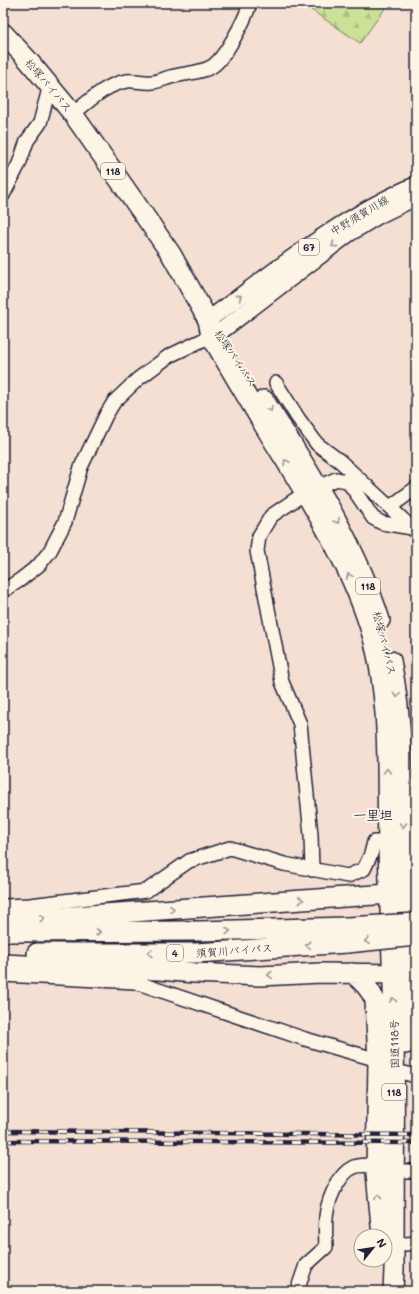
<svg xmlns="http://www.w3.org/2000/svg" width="419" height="1294" viewBox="0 0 419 1294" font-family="Mali,'Klee One',sans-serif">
<defs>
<pattern id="forest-firs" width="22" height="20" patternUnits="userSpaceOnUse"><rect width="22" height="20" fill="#cbe197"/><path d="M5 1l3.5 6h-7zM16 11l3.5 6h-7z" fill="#aec183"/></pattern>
</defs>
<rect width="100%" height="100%" fill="#f5dfd2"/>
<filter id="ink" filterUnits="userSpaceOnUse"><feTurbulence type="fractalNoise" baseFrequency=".025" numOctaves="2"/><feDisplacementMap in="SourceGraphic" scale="8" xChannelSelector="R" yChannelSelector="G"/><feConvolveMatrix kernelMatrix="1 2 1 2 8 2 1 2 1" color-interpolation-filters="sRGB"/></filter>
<g filter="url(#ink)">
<path fill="url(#forest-firs)" stroke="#768269" d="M301 3H389L360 43Z"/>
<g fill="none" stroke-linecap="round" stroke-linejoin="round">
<g stroke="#22223b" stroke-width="16">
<path id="minor" d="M73 114C89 101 106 84 127 81 135 80 144 83 152 82 159 82 167 77 175 76 187 73 200 73 211 67 224 60 245 20 249 6
M3 195 19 164 27 141 40 123 50 85
M276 383 298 418 317 444 341 462 412 528
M390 507 416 488
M3 591 20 580 39 565 50 551 65 522 81 467 106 415 114 402 138 379 169 356 211 336
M312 870 311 835 300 724 282 682 257 551 259 536 271 516 305 493 336 479 347 481 354 490 373 518 382 523 412 528 416 532
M3 906 30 905 146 891 189 861 230 848 284 864 348 876 364 869 371 854 374 842H388
M3 975 135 982 305 1039 385 1062
M404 1073 416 1076
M405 1171H416
M406 1244 416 1243
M297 1291 306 1265 326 1247C325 1222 324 1207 337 1184 341 1178 345 1171 352 1168 358 1164 369 1166 376 1165"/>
</g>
<g stroke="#22223b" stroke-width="19">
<path id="major" d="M208 320C274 272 340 217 416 185
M211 336 221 331 348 234 379 215 416 197"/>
</g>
<g stroke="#22223b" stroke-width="22">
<path id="highway" d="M3 33 28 60 73 114 146 218 171 254 208 320 211 336C235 377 259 418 284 458 319 515 355 574 373 638 391 705 386 775 388 843 389 904 393 964 394 1025 395 1107 394 1188 394 1270L393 1291
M264 400C308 470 355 541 380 620
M391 661C406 735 403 811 404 886 405 938 409 991 406 1044
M3 921 403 893
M6 932 200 931 347 927
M37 953H196L347 943
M3 964 67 967 159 970 195 973 260 976 321 973 405 974
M352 973C363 981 370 989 375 1000L378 1061 376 1173 382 1236"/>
</g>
<use href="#minor" stroke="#fcf5e5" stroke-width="13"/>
<use href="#major" stroke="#fcf5e5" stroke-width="16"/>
<use href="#highway" stroke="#fcf5e5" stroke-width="19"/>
<g stroke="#22223b" stroke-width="4.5">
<path id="rail" d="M3 1131 416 1135
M3 1141 416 1143"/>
</g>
<use href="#rail" stroke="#fcf5e5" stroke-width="3" stroke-dasharray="9" stroke-linecap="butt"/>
<g stroke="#22223b" stroke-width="22" stroke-linecap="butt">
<path id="highway-bridge" d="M347 927 416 923
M347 943 416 936"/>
</g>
<use href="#highway-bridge" stroke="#fcf5e5" stroke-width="19"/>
</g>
<defs><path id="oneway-chevron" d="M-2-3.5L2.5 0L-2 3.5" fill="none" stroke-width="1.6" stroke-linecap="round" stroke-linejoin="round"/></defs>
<g stroke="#9a9698">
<use href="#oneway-chevron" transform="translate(334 245) rotate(143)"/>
<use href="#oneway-chevron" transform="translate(239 297) rotate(-37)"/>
<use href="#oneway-chevron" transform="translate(270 409) rotate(58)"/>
<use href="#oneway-chevron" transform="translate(286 462) rotate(-121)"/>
<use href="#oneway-chevron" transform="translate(337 521) rotate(60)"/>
<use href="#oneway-chevron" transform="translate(349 576) rotate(-114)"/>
<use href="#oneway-chevron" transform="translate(397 695) rotate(84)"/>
<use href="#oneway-chevron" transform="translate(387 771) rotate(-90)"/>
<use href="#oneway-chevron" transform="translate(403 825) rotate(90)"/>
<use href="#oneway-chevron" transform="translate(301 900) rotate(-4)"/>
<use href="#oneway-chevron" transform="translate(172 909) rotate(-4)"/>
<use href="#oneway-chevron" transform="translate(42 918) rotate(-4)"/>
<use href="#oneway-chevron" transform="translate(228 931) rotate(-2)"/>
<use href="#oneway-chevron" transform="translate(98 932)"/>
<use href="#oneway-chevron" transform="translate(367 941) rotate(175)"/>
<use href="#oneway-chevron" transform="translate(308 945) rotate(176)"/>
<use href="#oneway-chevron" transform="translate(150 953) rotate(180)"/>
<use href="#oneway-chevron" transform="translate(270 975) rotate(177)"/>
<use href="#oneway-chevron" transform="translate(393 1000) rotate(-93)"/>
<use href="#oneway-chevron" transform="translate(378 1197) rotate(-95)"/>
</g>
</g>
<g text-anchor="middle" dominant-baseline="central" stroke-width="4" stroke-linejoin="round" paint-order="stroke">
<g fill="#fcf5e5" stroke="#63616e" stroke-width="1">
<rect x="101" y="163" width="24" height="16" rx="3"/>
<rect x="299" y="239" width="20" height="16" rx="3"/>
<rect x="356" y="578" width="24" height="16" rx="3"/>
<rect x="167" y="945" width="16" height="16" rx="3"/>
<rect x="382" y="1084" width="24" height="16" rx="3"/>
</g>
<g font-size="10" font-weight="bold" fill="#22223b">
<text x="113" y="171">118</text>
<text x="309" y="247">67</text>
<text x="368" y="586">118</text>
<text x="175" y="953">4</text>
<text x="394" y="1092">118</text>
</g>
<g font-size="11" fill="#22223b" stroke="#fcf5e5">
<text transform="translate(49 85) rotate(50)">松塚バイパス</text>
<text transform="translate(359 215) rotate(-31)">中野須賀川線</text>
<text transform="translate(236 358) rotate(56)">松塚バイパス</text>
<text transform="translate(385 643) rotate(76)">松塚バイパス</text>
<text transform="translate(234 950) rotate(-4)">須賀川バイパス</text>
<text transform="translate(394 1044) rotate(-91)">国道118号</text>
</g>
<g font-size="13" font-weight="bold" fill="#22223b" stroke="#fcf5e5">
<text x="373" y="814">一里坦</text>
</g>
</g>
<rect width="419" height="1294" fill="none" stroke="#fcf5e5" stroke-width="16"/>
<rect x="8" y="8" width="403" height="1278" fill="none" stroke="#22223b" stroke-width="1.5" filter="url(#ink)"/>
<g transform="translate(373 1248) rotate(60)"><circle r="19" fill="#fcf5e5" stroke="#a5a1a1"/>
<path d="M0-3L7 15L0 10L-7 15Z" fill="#22223b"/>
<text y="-6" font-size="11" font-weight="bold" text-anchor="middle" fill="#22223b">N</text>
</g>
</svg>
